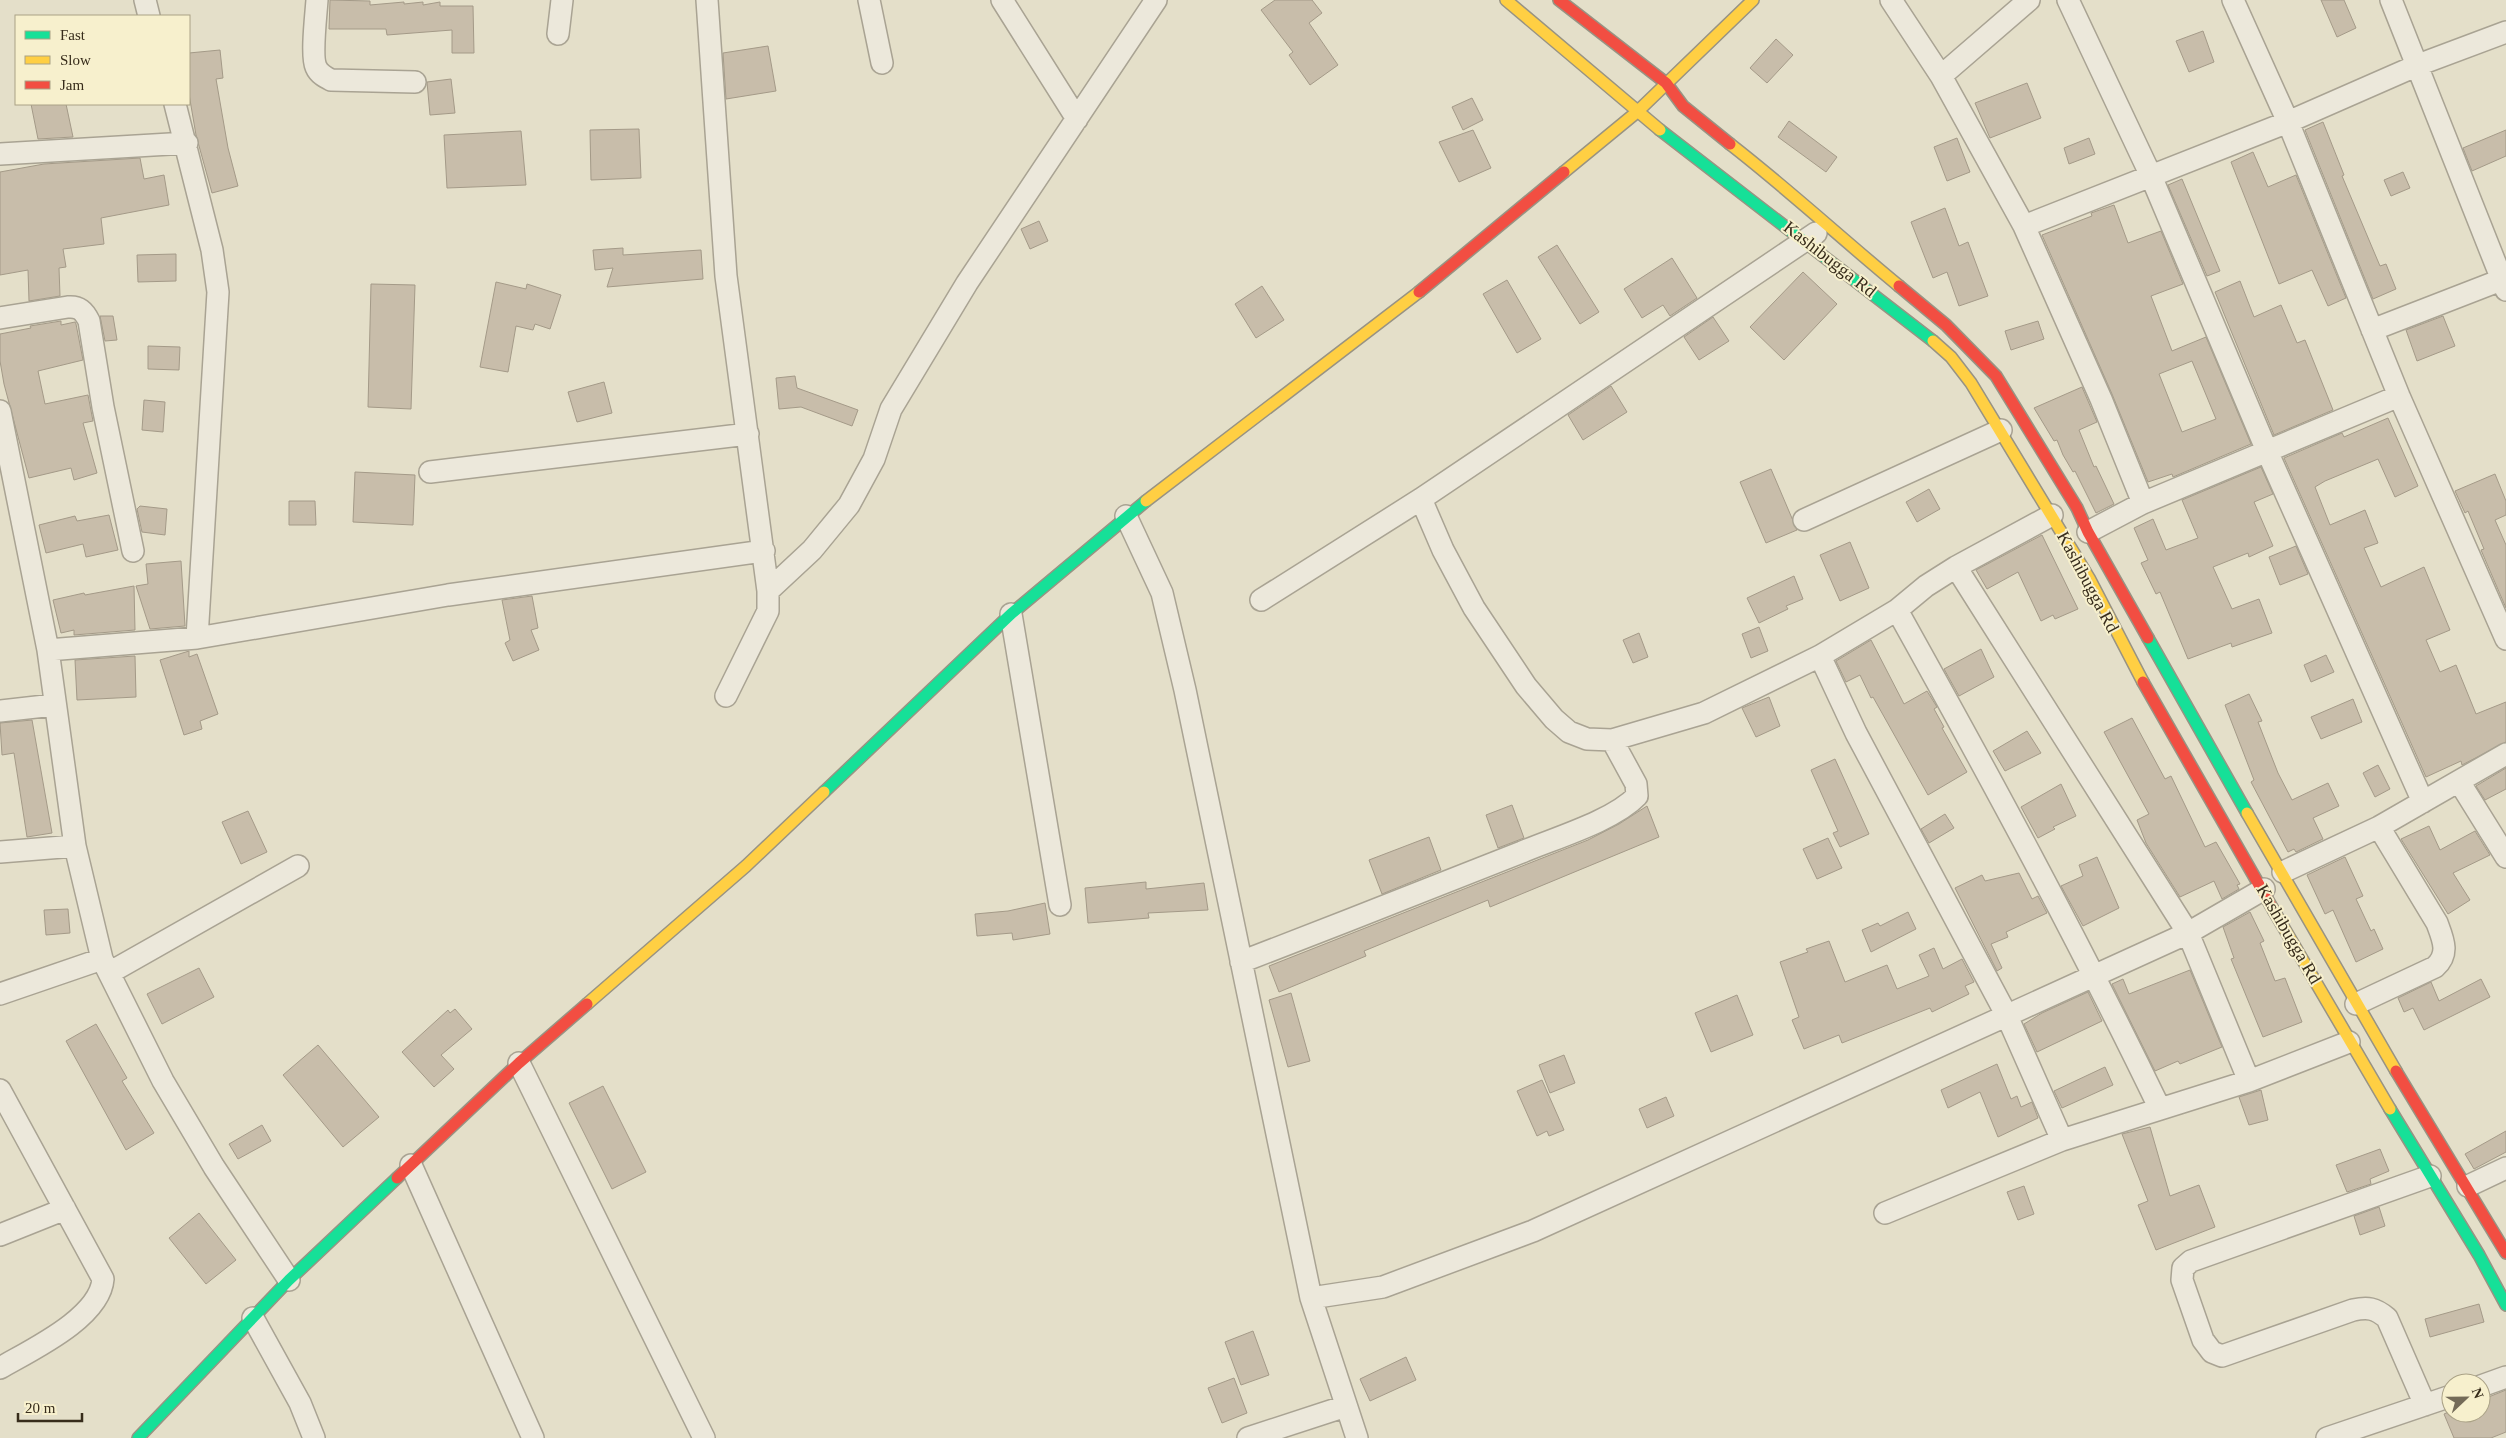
<svg xmlns="http://www.w3.org/2000/svg" width="2506" height="1438" viewBox="0 0 2506 1438" font-family="'Times New Roman',serif">
<rect width="100%" height="100%" fill="#e4dfc9"/>
<path fill="#c8bdaa" stroke="#a49a88" fill-rule="evenodd" d="M330 0 370 1V5L404 2V4L423 2V5L440 2V6H473L474 53H452V30L387 35 386 29H329Z
M1275 0H1312L1322 13 1309 23 1338 65 1310 85 1289 55 1293 52 1261 10Z
M2321 0H2344L2356 28 2337 37Z
M2203 31 2214 62 2189 72 2176 41Z
M1776 39 1793 55 1767 83 1750 68Z
M768 46 776 91 726 99 723 53Z
M220 50 223 78 216 79 228 148 238 186 212 193 196 135 189 94V53Z
M451 79 455 113 430 115 427 82Z
M2027 83 2041 118 1990 138 1975 103Z
M1472 98 1483 120 1463 130 1452 107Z
M31 104H66L73 137 38 139Z
M1789 121 1837 157 1826 172 1778 137Z
M2323 122 2344 175 2342 176 2380 266 2386 264 2396 289 2373 299 2305 130Z
M639 129 641 178 591 180 590 130Z
M1473 130 1491 168 1459 182 1439 142Z
M2506 130V156L2472 171 2463 148Z
M521 131 526 185 447 188 444 135Z
M1957 138 1970 172 1947 181 1934 147Z
M2089 138 2095 154 2069 164 2064 148Z
M2253 152 2268 187 2296 175 2346 298 2328 306 2312 270 2279 284 2231 162Z
M140 158 144 179 164 175 169 205 101 218 104 244 63 249 66 267 59 268 60 296 29 301 28 270 0 275V172L44 164Z
M2403 172 2410 188 2391 196 2384 180Z
M2182 179 2220 271 2207 276 2168 185Z
M2114 205 2128 243 2161 231 2183 284 2151 296 2172 351 2206 337 2251 444 2173 477 2172 474 2148 482 2112 394 2042 235 2092 216 2091 213ZM2192 361 2216 419 2182 432 2159 374Z
M1945 208 1959 246 1968 242 1988 296 1959 306 1947 272 1933 278 1911 222Z
M1039 221 1048 241 1030 249 1021 229Z
M1557 245 1599 312 1580 324 1538 257Z
M623 248V255L701 250 703 279 607 287 613 268 595 270 593 250Z
M176 254V281L138 282 137 255Z
M1672 258 1697 298 1670 316 1663 305 1642 318 1624 289Z
M1803 272 1837 304 1784 360 1750 327Z
M1507 280 1541 339 1517 353 1483 294Z
M2240 281 2254 317 2281 305 2297 343 2305 340 2333 410 2274 435 2215 292Z
M496 282 526 289 527 284 561 295 550 329 535 324 533 330 516 326 508 372 480 367Z
M371 284 415 285 411 409 368 407Z
M1262 286 1284 320 1256 338 1235 304Z
M100 316H113L117 340 105 341Z
M2443 316 2455 346 2417 361 2406 330Z
M1713 317 1729 341 1699 360 1684 337Z
M61 321V325L75 322 76 324 83 360 38 371 45 404 88 395 93 421 83 423 97 473 74 480 71 468 29 478 4 384 0 361V334L31 328 30 326Z
M2038 321 2044 339 2011 350 2005 331Z
M148 346 180 347 179 370 148 369Z
M795 376 797 388 858 410 852 426 801 407 779 409 776 378Z
M604 382 612 413 577 422 568 392Z
M1611 386 1627 412 1583 440 1568 415Z
M2082 387 2097 422 2079 430 2094 467 2096 466 2114 504 2096 513 2075 471 2073 472 2063 455 2057 440 2054 441 2034 408Z
M144 400 165 402 163 432 142 430Z
M2388 418 2418 486 2395 497 2378 459 2325 481 2315 487 2330 525 2365 510 2378 543 2364 548 2381 587 2424 567 2450 630 2426 640 2440 672 2456 665 2476 714 2506 702V742L2462 765 2461 761 2426 777 2284 458 2342 433 2344 437Z
M2261 467 2273 494 2254 502 2273 546 2249 557 2248 553 2213 567 2232 609 2259 599 2272 633 2232 647 2231 643 2188 659 2160 592 2156 594 2141 563 2148 560 2134 528 2153 519 2166 550 2198 538 2182 500Z
M1771 469 1797 530 1766 543 1740 482Z
M355 472 415 475 413 525 353 522Z
M2495 474 2506 501V515L2495 520 2506 545V608L2481 550 2484 549 2468 511 2465 513 2455 491Z
M1929 489 1940 509 1917 522 1906 502Z
M289 501H315L316 525H289Z
M140 506 167 509 165 535 142 532 137 509Z
M109 515 118 550 86 557 83 544 46 553 39 525 75 516 77 521Z
M2042 535 2078 609 2055 619 2053 615 2041 621 2018 572 1987 589 1976 570Z
M1850 542 1869 588 1840 601 1820 555Z
M2296 546 2308 574 2280 585 2269 557Z
M181 561 185 626 150 629 136 586 148 584 146 564Z
M1794 576 1803 599 1786 606 1788 609 1759 623 1747 598Z
M134 586 135 630 74 635V630L61 633 53 600 84 593 85 595Z
M532 596 538 628 531 630 539 650 513 661 505 643 510 640 502 600Z
M1759 627 1768 651 1751 658 1742 634Z
M1639 633 1648 657 1633 663 1623 640Z
M1871 640 1904 704 1927 691 1937 707 1934 709 1944 727 1942 728 1967 772 1928 795 1873 697 1871 698 1860 675 1846 682 1836 661Z
M1981 649 1994 677 1959 696 1944 669Z
M189 651V657L197 654 218 714 200 721 202 729 184 735 160 660Z
M2326 655 2334 672 2311 682 2304 665Z
M135 656 136 697 77 700 75 660Z
M2249 694 2262 721 2258 722 2278 773 2292 800 2328 783 2339 806 2313 818 2323 839 2296 852 2294 849 2288 852 2251 782 2254 780 2225 705Z
M1769 697 1780 726 1756 737 1742 708Z
M2353 699 2362 722 2321 739 2311 717Z
M2132 718 2165 779 2171 776 2205 847 2216 842 2240 884 2237 885 2239 889 2222 899 2214 881 2180 897 2146 843 2137 820 2149 814 2104 732Z
M32 720 52 833 27 837 14 753 2 755 0 723Z
M2027 731 2041 753 2005 771 1993 751Z
M1835 759 1869 834 1840 847 1833 833 1838 831 1811 770Z
M2378 765 2390 789 2375 797 2363 773Z
M2506 768V789L2485 800 2476 786Z
M2061 784 2076 816 2053 827 2055 829 2038 838 2021 807Z
M1512 805 1524 838 1498 848 1486 815Z
M1647 806 1659 837 1490 907 1488 900 1364 951 1366 956 1279 992 1269 966 1588 840 1619 824Z
M248 811 267 852 241 864 222 822Z
M1945 814 1954 828 1929 843 1921 829Z
M2429 826 2440 850 2475 831 2490 855 2453 873 2470 900 2448 914 2401 839Z
M1429 837 1441 870 1382 894 1369 860Z
M1828 838 1842 868 1817 879 1803 849Z
M2097 857 2119 908 2083 926 2061 886 2083 876 2079 865Z
M2345 857 2363 896 2356 899 2371 931 2374 929 2383 949 2356 962 2333 910 2325 914 2307 875Z
M2019 873 2032 899 2038 896 2047 913 2006 932 2008 937 1991 944 2002 968 1997 971 1955 888 1982 875 1985 881Z
M1146 882V889L1204 883 1208 910 1148 913 1149 918 1088 923 1085 888Z
M1045 903 1050 934 1013 940 1012 933 977 936 975 914 1008 911Z
M68 909 70 933 46 935 44 910Z
M1908 912 1916 929 1871 952 1862 930 1878 923 1880 926Z
M2250 912 2264 941 2260 943 2275 981 2285 978 2302 1022 2263 1037 2231 959 2234 958 2223 927Z
M1829 941 1845 982 1887 965 1897 989 1929 976 1919 955 1934 948 1943 969 1962 959 1974 982 1965 986 1969 994 1932 1012 1930 1008 1842 1043 1839 1035 1804 1049 1792 1020 1799 1017 1780 962 1808 952 1806 949Z
M199 968 214 997 162 1024 147 994Z
M2190 970 2222 1047 2180 1064 2178 1061 2155 1071 2112 984 2123 979 2129 994Z
M2481 979 2490 997 2424 1030 2413 1008 2404 1012 2398 998 2431 982 2439 1001Z
M2088 992 2102 1021 2037 1052 2024 1024 2042 1013Z
M1291 993 1310 1061 1288 1067 1269 1000Z
M1737 995 1753 1035 1711 1052 1695 1013Z
M455 1009 472 1029 441 1055 454 1069 434 1087 402 1052 448 1010 450 1013Z
M96 1024 127 1078 122 1081 154 1133 126 1150 66 1041Z
M318 1045 379 1117 343 1147 283 1075Z
M1564 1055 1575 1083 1550 1093 1539 1065Z
M1997 1064 2011 1099 2017 1096 2021 1107 2032 1102 2038 1118 1998 1137 1980 1092 1948 1108 1941 1090Z
M2105 1067 2113 1085 2062 1108 2054 1091Z
M1542 1080 1564 1130 1549 1136 1547 1131 1537 1136 1517 1091Z
M603 1086 646 1172 612 1189 569 1103Z
M2261 1090 2268 1120 2249 1125 2239 1097Z
M1666 1097 1674 1116 1647 1128 1639 1109Z
M262 1125 271 1141 238 1159 229 1144Z
M2150 1127 2170 1196 2199 1185 2215 1227 2156 1250 2138 1205 2148 1201 2122 1134Z
M2506 1131V1152L2474 1169 2465 1154Z
M2380 1149 2389 1171 2370 1179 2371 1184 2347 1192 2336 1165Z
M2024 1186 2034 1214 2018 1220 2007 1192Z
M2379 1207 2385 1226 2360 1235 2354 1216Z
M199 1213 236 1260 206 1284 169 1238Z
M2479 1304 2484 1322 2430 1337 2425 1319Z
M1253 1331 1269 1375 1241 1385 1225 1342Z
M1406 1357 1416 1380 1370 1401 1360 1379Z
M1234 1378 1247 1413 1222 1423 1208 1388Z
M2506 1390V1432L2491 1438H2454L2444 1414 2451 1411V1413H2481V1400Z"/>
<g fill="none" stroke-linecap="round" stroke-linejoin="round">
<g stroke="#a9a393" stroke-width="24">
<path id="street" d="M145 0 149 16
M317 0C316 15 311 56 316 67 319 74 325 77 331 80L415 82
M707 0 726 276 768 591V611L726 696
M869 0 882 63
M1002 0 1077 119
M1891 0 1941 76 2024 226 2101 399 2143 503
M2068 0 2151 176 2267 451 2423 802
M2233 0 2288 122 2399 396 2506 639
M2391 0 2506 290
M558 34 562 0
M1941 76 2029 0
M175 104 212 250 218 292 197 638
M0 154 187 143
M2024 226 2288 122 2418 65 2506 32
M0 318 68 307C79 306 84 311 89 321L103 407 133 551
M2372 330 2501 280
M0 411 48 650 75 846 102 959 163 1081 214 1167 289 1280
M430 472 748 434
M1421 499 1443 550 1474 608 1526 686 1554 719 1569 732 1587 739 1612 740 1704 713 1820 656 1897 610 1926 586 1956 567 2052 515
M1126 516 1162 593 1185 690 1311 1298 1357 1438
M1804 520 2001 430
M2088 532 2143 503 2399 396
M1956 567 2188 933 2249 1081
M768 591 812 550 849 505 874 459 891 409 967 283 1156 0
M1261 600 1421 499 1816 233
M1897 610C1989 775 2078 939 2160 1109
M1011 614 1060 905
M48 650 197 638 448 595 764 551
M1820 656 1856 733 2007 1016 2062 1140
M0 711 54 705
M2460 783 2506 857
M0 852 75 846
M2283 872 2379 827 2506 754
M1241 962C1335 926 1428 889 1522 852 1555 838 1613 821 1637 796L1636 784 1612 740
M109 973 298 866
M0 994 102 959
M2356 1004 2435 967C2450 954 2443 939 2437 923L2379 827
M519 1063 704 1438
M0 1090 103 1279C100 1318 31 1350 0 1368
M411 1165 533 1438
M2468 1186 2506 1168
M1885 1213 2062 1140 2249 1081 2349 1042
M0 1235 65 1209
M1311 1298 1383 1287 1533 1231 2188 933 2264 889
M253 1318 300 1403 314 1438
M2481 1386 2506 1377
M2425 1405 2387 1318C2375 1308 2368 1307 2353 1310L2222 1356 2212 1352 2203 1340 2182 1280 2183 1268 2191 1261 2430 1176
M1248 1438 1346 1406
M2327 1438 2451 1396"/>
</g>
<g stroke="#989383" stroke-width="14">
<path id="fast" d="M1660 130 1933 341
M2148 638 2247 813
M824 792 1011 614 1146 501
M2390 1109 2479 1255 2506 1305
M138 1438 289 1280 397 1178"/>
</g>
<g stroke="#989383" stroke-width="14">
<path id="slow" d="M1506 0 1660 130
M1730 144C1788 189 1842 239 1899 286
M1564 172 1637 112 1753 0
M1933 341 1951 357 1971 383 2089 578 2143 682
M1146 501 1419 292
M2247 813 2396 1071
M2274 911 2390 1109
M587 1004 746 866 824 792"/>
</g>
<g stroke="#989383" stroke-width="14">
<path id="jam" d="M1559 0 1666 83 1683 106 1730 144
M1899 286 1946 325 1996 376 2077 508 2088 532 2148 638
M1419 292 1564 172
M2143 682 2274 911
M2396 1071 2506 1253
M397 1178 519 1063 587 1004"/>
</g>
<use href="#street" stroke="#ece8db" stroke-width="21"/>
<use href="#fast" stroke="#16e098" stroke-width="11"/>
<use href="#slow" stroke="#ffcf43" stroke-width="11"/>
<use href="#jam" stroke="#f24e42" stroke-width="11"/>
</g>
<g text-anchor="middle" dominant-baseline="central" stroke-width="4" stroke-linejoin="round" paint-order="stroke">
<g font-size="18" fill="#372c1b" stroke="#f7f0cd">
<text transform="translate(1830 259) rotate(38)">Kashibugga Rd</text>
<text transform="translate(2088 582) rotate(62)">Kashibugga Rd</text>
<text transform="translate(2289 934) rotate(60)">Kashibugga Rd</text>
</g>
</g>
<rect x="15" y="15" width="175" height="90" fill="#f7f0cd" stroke="#aaa286"/>
<rect x="25" y="31" width="25" height="8" fill="#16e098" stroke="#aaa286"/>
<text x="60" y="40" font-size="15" fill="#372c1b">Fast</text>
<rect x="25" y="56" width="25" height="8" fill="#ffcf43" stroke="#aaa286"/>
<text x="60" y="65" font-size="15" fill="#372c1b">Slow</text>
<rect x="25" y="81" width="25" height="8" fill="#f24e42" stroke="#aaa286"/>
<text x="60" y="90" font-size="15" fill="#372c1b">Jam</text>
<g transform="translate(2466 1398) rotate(68)"><circle r="24" fill="#f7f0cd" stroke="#aaa286"/>
<path d="M0-4L9 19L0 12L-9 19Z" fill="#746b58"/>
<text y="-8" font-size="14" font-weight="bold" text-anchor="middle" fill="#372c1b">N</text>
</g>
<path d="M18 1413v8h64v-8" fill="none" stroke="#372c1b" stroke-width="2.5"/>
<text x="25" y="1413" font-size="15" fill="#372c1b" stroke="#f7f0cd" stroke-width="4" paint-order="stroke">20 m</text>
</svg>
